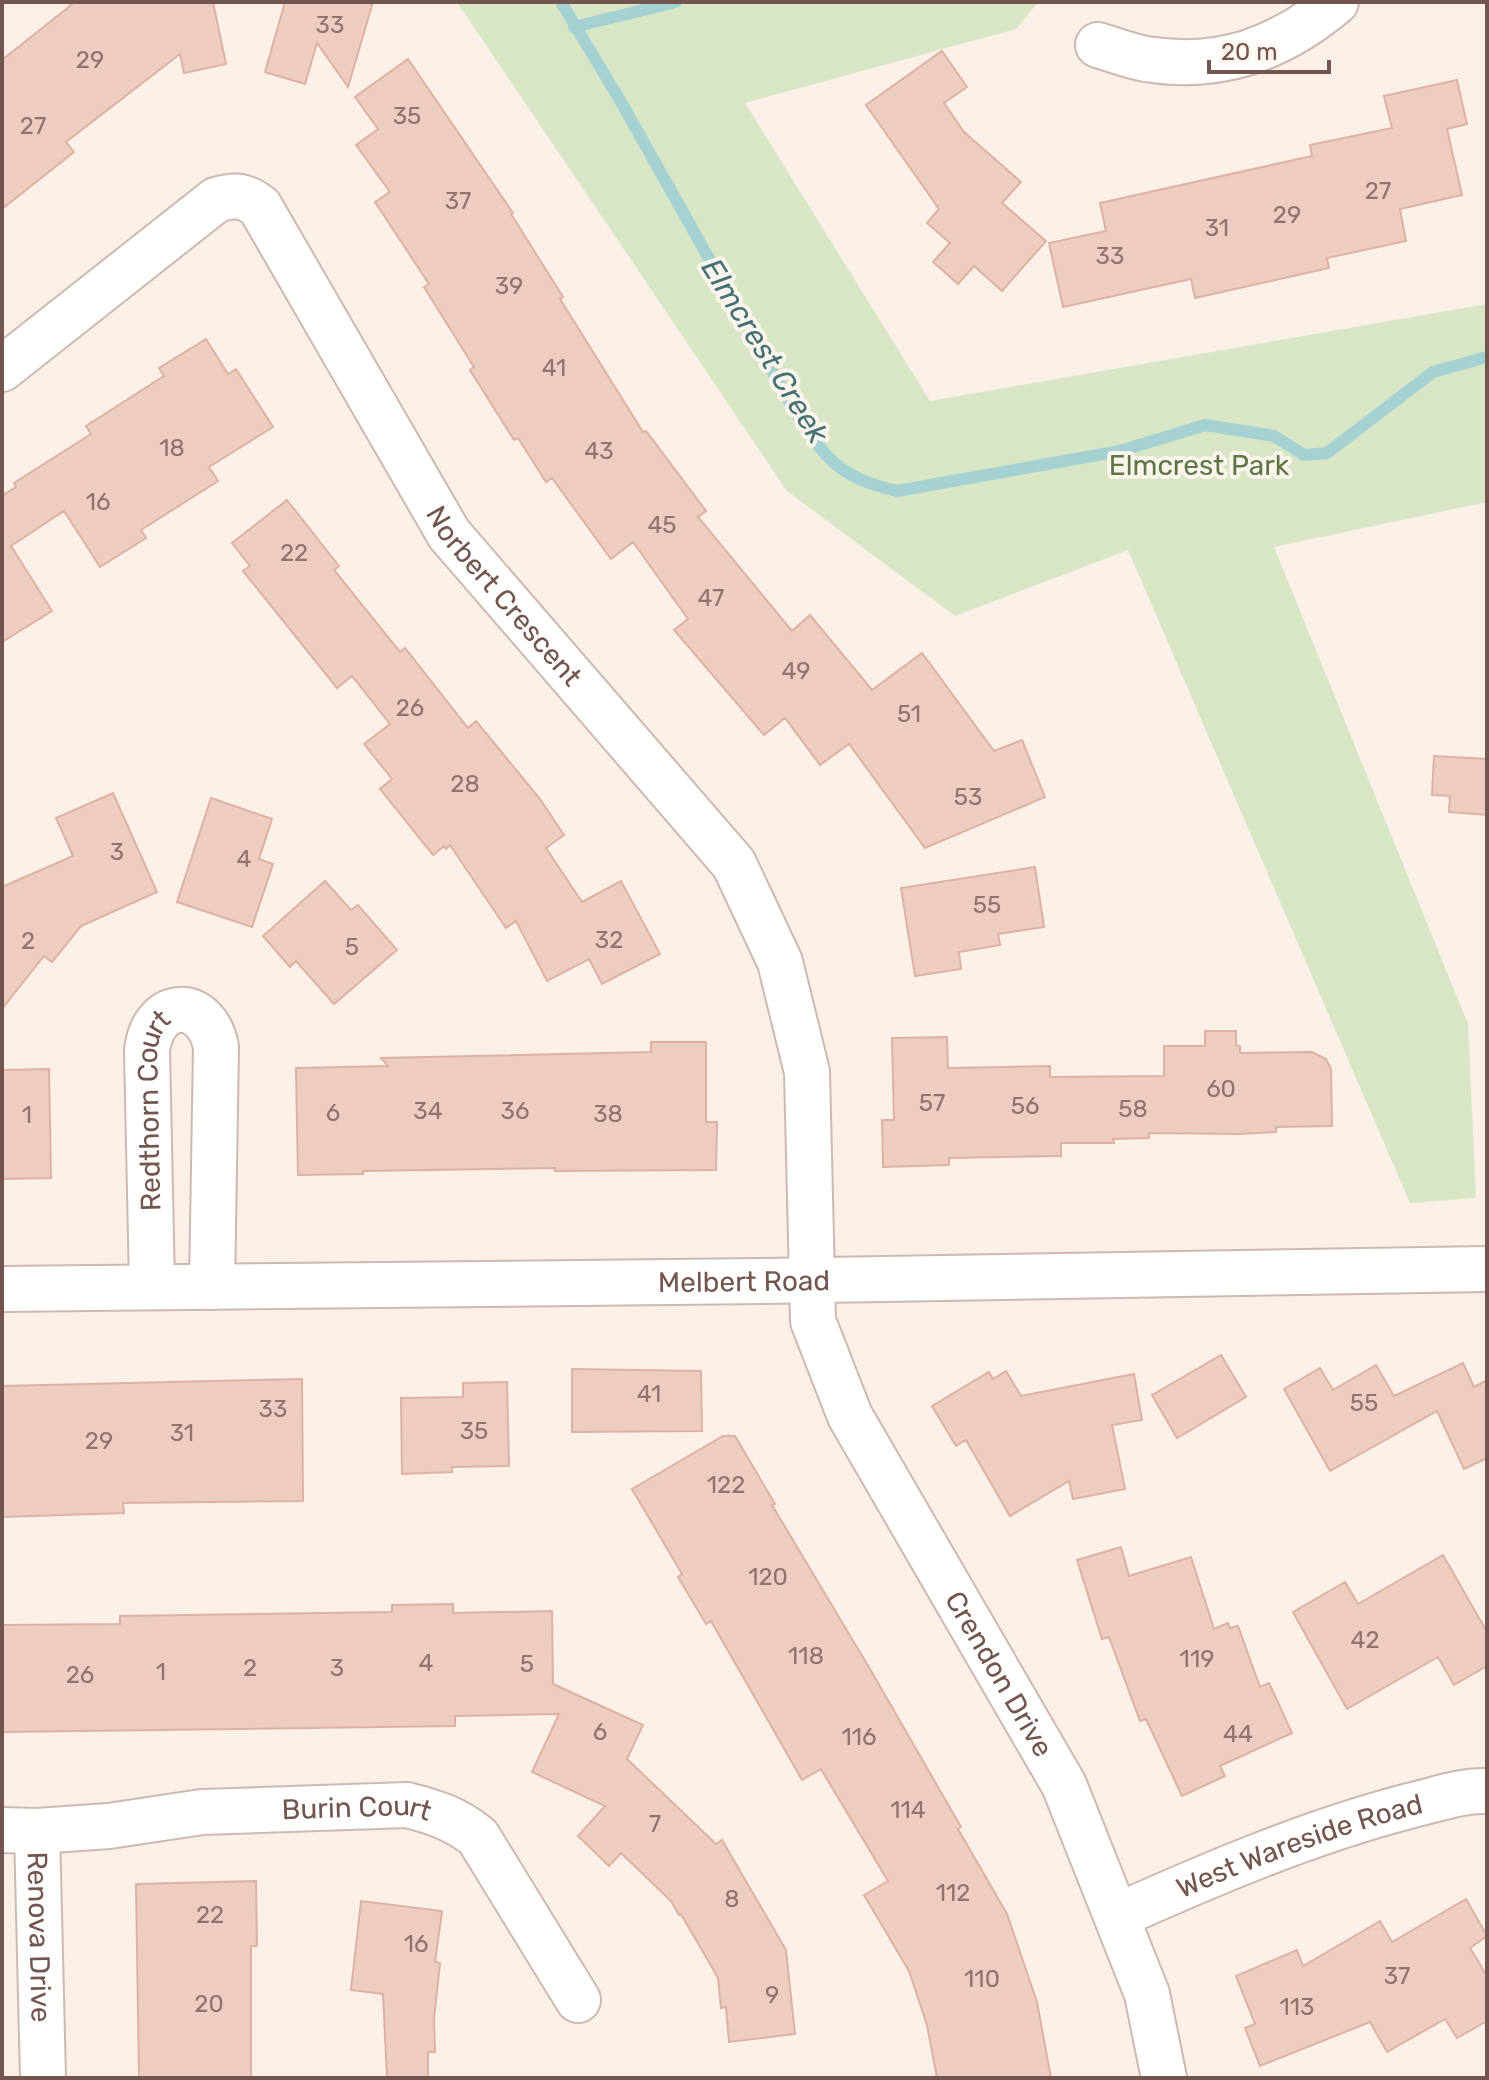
<svg xmlns="http://www.w3.org/2000/svg" width="1489" height="2080" viewBox="0 0 1489 2080" font-family="Rubik,sans-serif">
<rect width="100%" height="100%" fill="#faf0e7"/>
<path fill="#d8e6c6" d="M457 2H1038L1016 29 745 103 930 401 1487 304V502L1274 547 1468 1024 1476 1198 1410 1203 1128 550 955 616 787 491Z"/>
<g fill="none" stroke-linecap="round" stroke-linejoin="round">
<path stroke="#a4d1d2" stroke-width="12" d="M561 2 621 102 793 408C825 458 837 477 897 491L1120 451 1205 425 1274 436 1304 455 1327 453 1433 372 1487 357
M574 27 676 2"/>
</g>
<path fill="#edccc1" stroke="#deb1a3" stroke-width="2" d="M75 2H213L226 64 184 73 180 54 66 142 74 152 2 209V60Z
M285 2H373L348 87 317 43 305 84 265 72Z
M942 51 967 87 944 103 964 132 1021 182 1002 203 1046 241 1002 291 974 266 958 284 933 262 950 243 927 223 939 209 866 105Z
M408 59 513 213 511 214 563 297 560 299 643 432 646 431 706 511 698 517 792 631 810 615 872 690 922 653 994 751 1022 740 1045 797 925 848 849 744 820 765 785 718 764 735 674 630 688 619 633 542 611 559 552 478 546 482 518 438 514 440 470 370 474 367 424 287 429 284 375 202 390 192 356 145 378 129 355 97Z
M1457 80 1467 124 1447 129 1462 195 1400 209 1406 241 1327 258 1329 268 1195 298 1191 279 1063 307 1049 243 1106 231 1100 203 1312 156 1310 145 1392 128 1384 96Z
M206 339 228 374 236 369 273 427 209 467 218 481 141 530 146 538 100 567 64 511 11 546 52 611 2 642V496L16 487 14 483 91 434 86 426 164 376 159 368Z
M287 500 339 566 334 570 400 652 405 648 468 728 476 721 540 799 564 835 546 848 582 902 621 881 660 954 602 984 589 959 547 981 516 921 506 928 450 845 446 849 444 846 433 855 380 789 392 779 364 744 390 724 352 676 337 688 243 571 250 566 232 543Z
M1434 756 1487 759V815L1449 812 1450 796 1432 795Z
M113 793 157 892 81 926 52 962 44 956 2 1009V887L73 856 56 818Z
M211 798 272 819 259 859 273 864 252 927 177 902Z
M1035 867 1044 927 998 934 1000 945 959 952 961 969 915 976 901 888Z
M325 881 351 910 358 905 397 950 334 1004 296 961 290 967 263 936Z
M1205 1031H1236V1045L1240 1046V1053L1312 1052 1326 1059 1331 1069 1332 1126 1276 1127V1132L1239 1134 1149 1133V1138L1113 1139 1114 1143H1061V1156L949 1158V1165L883 1167 882 1120H894L892 1038 947 1037 948 1068 1050 1066V1077L1164 1076V1046H1205Z
M651 1042H706V1122H717L716 1170 555 1171V1168L363 1171V1174L298 1175 296 1068 388 1066 381 1058 651 1052Z
M49 1069 51 1178 2 1179V1070Z
M1221 1355 1246 1397 1177 1438 1152 1395Z
M1463 1363 1474 1387 1487 1380V1458L1464 1469 1437 1411 1330 1471 1284 1389 1320 1368 1333 1390 1376 1365 1394 1396Z
M572 1369 701 1371 702 1431 572 1432Z
M1006 1371 1021 1396 1134 1374 1142 1420 1112 1425 1125 1489 1073 1499 1069 1481 1010 1516 966 1440 956 1446 932 1406 989 1372 993 1379Z
M302 1379 303 1501 123 1503 124 1513 2 1517V1386Z
M507 1382 509 1466 452 1467V1472L402 1474 401 1398 463 1397V1383Z
M723 1436H735L775 1504 772 1505 870 1669 961 1827 958 1829 1007 1914 1037 2002 1051 2078H937L927 2025 909 1971 864 1895 888 1881 821 1769 802 1780 711 1621 706 1624 678 1577 682 1574 632 1489Z
M1121 1547 1129 1576 1191 1557 1214 1629 1228 1623 1230 1628 1238 1626 1260 1687 1269 1683 1292 1733 1220 1766 1225 1776 1182 1796 1146 1719 1140 1721 1109 1637 1102 1639 1077 1560Z
M1443 1555 1487 1632V1666L1454 1685 1438 1657 1347 1709 1293 1612 1345 1582 1358 1604Z
M453 1604V1613L552 1611 553 1684 643 1725 627 1759 716 1844 722 1840 786 1950 795 2034 729 2042 726 2007 721 2008 718 1978 681 1914 679 1915 671 1901 621 1853 609 1866 578 1836 605 1806 532 1772 559 1714 455 1716V1726L2 1732V1625L120 1624V1616L392 1612V1605Z
M256 1881 257 1946H251V2078H139L136 1884Z
M1466 1899 1487 1936 1470 1948 1487 1976V2021L1457 2038 1445 2019 1387 2052 1370 2022 1260 2066 1245 2028 1255 2024 1236 1976 1297 1950 1303 1966 1380 1921 1392 1942Z
M361 1901 442 1911 435 1962 440 1963 434 2019 435 2052H428V2078H387L383 1994 351 1990Z"/>
<g fill="none" stroke-linecap="round" stroke-linejoin="round">
<g stroke="#cdb9b1" stroke-width="48">
<g id="minor">
<path d="M1098 45C1114 50 1130 56 1146 59 1220 71 1280 49 1336 2"/>
<path id="s1" d="M2 369 216 200C235 194 245 195 260 207L449 534 734 864 780 962 807 1072 813 1321 850 1416 1064 1785 1147 1994 1164 2078"/>
<path id="s2" d="M152 1286 147 1050C154 996 207 998 216 1047L212 1287"/>
<path id="s3" d="M2 1289 764 1281 1487 1269"/>
<path id="s4" d="M2 1830 37 1831 109 1826 202 1812 407 1805C435 1812 456 1819 478 1837L578 2000"/>
<path id="s5" d="M37 1831 43 2078"/>
<path id="s6" d="M1117 1916C1211 1874 1309 1832 1409 1806 1435 1800 1461 1790 1487 1791"/>
</g>
</g>
<use href="#minor" stroke="#fff" stroke-width="44"/>
</g>
<g text-anchor="middle" dominant-baseline="central" stroke-width="8" stroke-linejoin="round" paint-order="stroke">
<g font-size="24" fill="#90736b">
<text x="330" y="25">33</text>
<text x="90" y="60">29</text>
<text x="407" y="116">35</text>
<text x="33" y="126">27</text>
<text x="1378" y="191">27</text>
<text x="458" y="201">37</text>
<text x="1287" y="215">29</text>
<text x="1217" y="228">31</text>
<text x="1110" y="256">33</text>
<text x="509" y="286">39</text>
<text x="554" y="368">41</text>
<text x="172" y="448">18</text>
<text x="599" y="451">43</text>
<text x="98" y="502">16</text>
<text x="662" y="525">45</text>
<text x="294" y="553">22</text>
<text x="711" y="598">47</text>
<text x="796" y="671">49</text>
<text x="410" y="708">26</text>
<text x="909" y="714">51</text>
<text x="465" y="784">28</text>
<text x="968" y="797">53</text>
<text x="117" y="852">3</text>
<text x="244" y="859">4</text>
<text x="987" y="905">55</text>
<text x="609" y="940">32</text>
<text x="28" y="941">2</text>
<text x="352" y="947">5</text>
<text x="1221" y="1089">60</text>
<text x="932" y="1103">57</text>
<text x="1025" y="1106">56</text>
<text x="1133" y="1109">58</text>
<text x="428" y="1111">34</text>
<text x="515" y="1111">36</text>
<text x="333" y="1113">6</text>
<text x="608" y="1114">38</text>
<text x="27" y="1115">1</text>
<text x="649" y="1394">41</text>
<text x="1364" y="1403">55</text>
<text x="273" y="1409">33</text>
<text x="474" y="1431">35</text>
<text x="182" y="1433">31</text>
<text x="99" y="1441">29</text>
<text x="726" y="1485">122</text>
<text x="768" y="1577">120</text>
<text x="1365" y="1640">42</text>
<text x="806" y="1656">118</text>
<text x="1197" y="1659">119</text>
<text x="426" y="1663">4</text>
<text x="527" y="1664">5</text>
<text x="250" y="1668">2</text>
<text x="337" y="1668">3</text>
<text x="161" y="1672">1</text>
<text x="80" y="1675">26</text>
<text x="600" y="1732">6</text>
<text x="1238" y="1734">44</text>
<text x="859" y="1737">116</text>
<text x="908" y="1810">114</text>
<text x="655" y="1824">7</text>
<text x="953" y="1893">112</text>
<text x="732" y="1899">8</text>
<text x="210" y="1915">22</text>
<text x="416" y="1944">16</text>
<text x="1397" y="1976">37</text>
<text x="982" y="1979">110</text>
<text x="772" y="1995">9</text>
<text x="209" y="2004">20</text>
<text x="1297" y="2007">113</text>
</g>
<g font-size="28" fill="#5b7647" stroke="#fdf4ec">
<text x="1199" y="465">Elmcrest Park</text>
</g>
<g font-size="28" fill="#71554e" stroke="#fdf4ec">
<text stroke="none"><textPath href="#s1" startOffset="780">Norbert Crescent</textPath></text>
<text stroke="none"><textPath href="#s2" startOffset="176">Redthorn Court</textPath></text>
<text stroke="none"><textPath href="#s3" startOffset="742">Melbert Road</textPath></text>
<text stroke="none"><textPath href="#s1" startOffset="2004">Crendon Drive</textPath></text>
<text stroke="none"><textPath href="#s4" startOffset="356">Burin Court</textPath></text>
<text stroke="none"><textPath href="#s6" startOffset="196">West Wareside Road</textPath></text>
<text stroke="none"><textPath href="#s5" startOffset="106">Renova Drive</textPath></text>
</g>
<g font-size="30" font-style="italic" fill="#437375" stroke="#fdf4ec">
<text transform="translate(765 351) rotate(58)">Elmcrest Creek</text>
</g>
</g>
<rect width="1489" height="2080" fill="none" stroke="#71554e" stroke-width="8"/>
<path d="M1209 60v12h120v-12" fill="none" stroke="#71554e" stroke-width="4"/>
<text x="1221" y="60" font-size="24" fill="#71554e" stroke="#fdf4ec" stroke-width="6" paint-order="stroke">20 m</text>
</svg>
